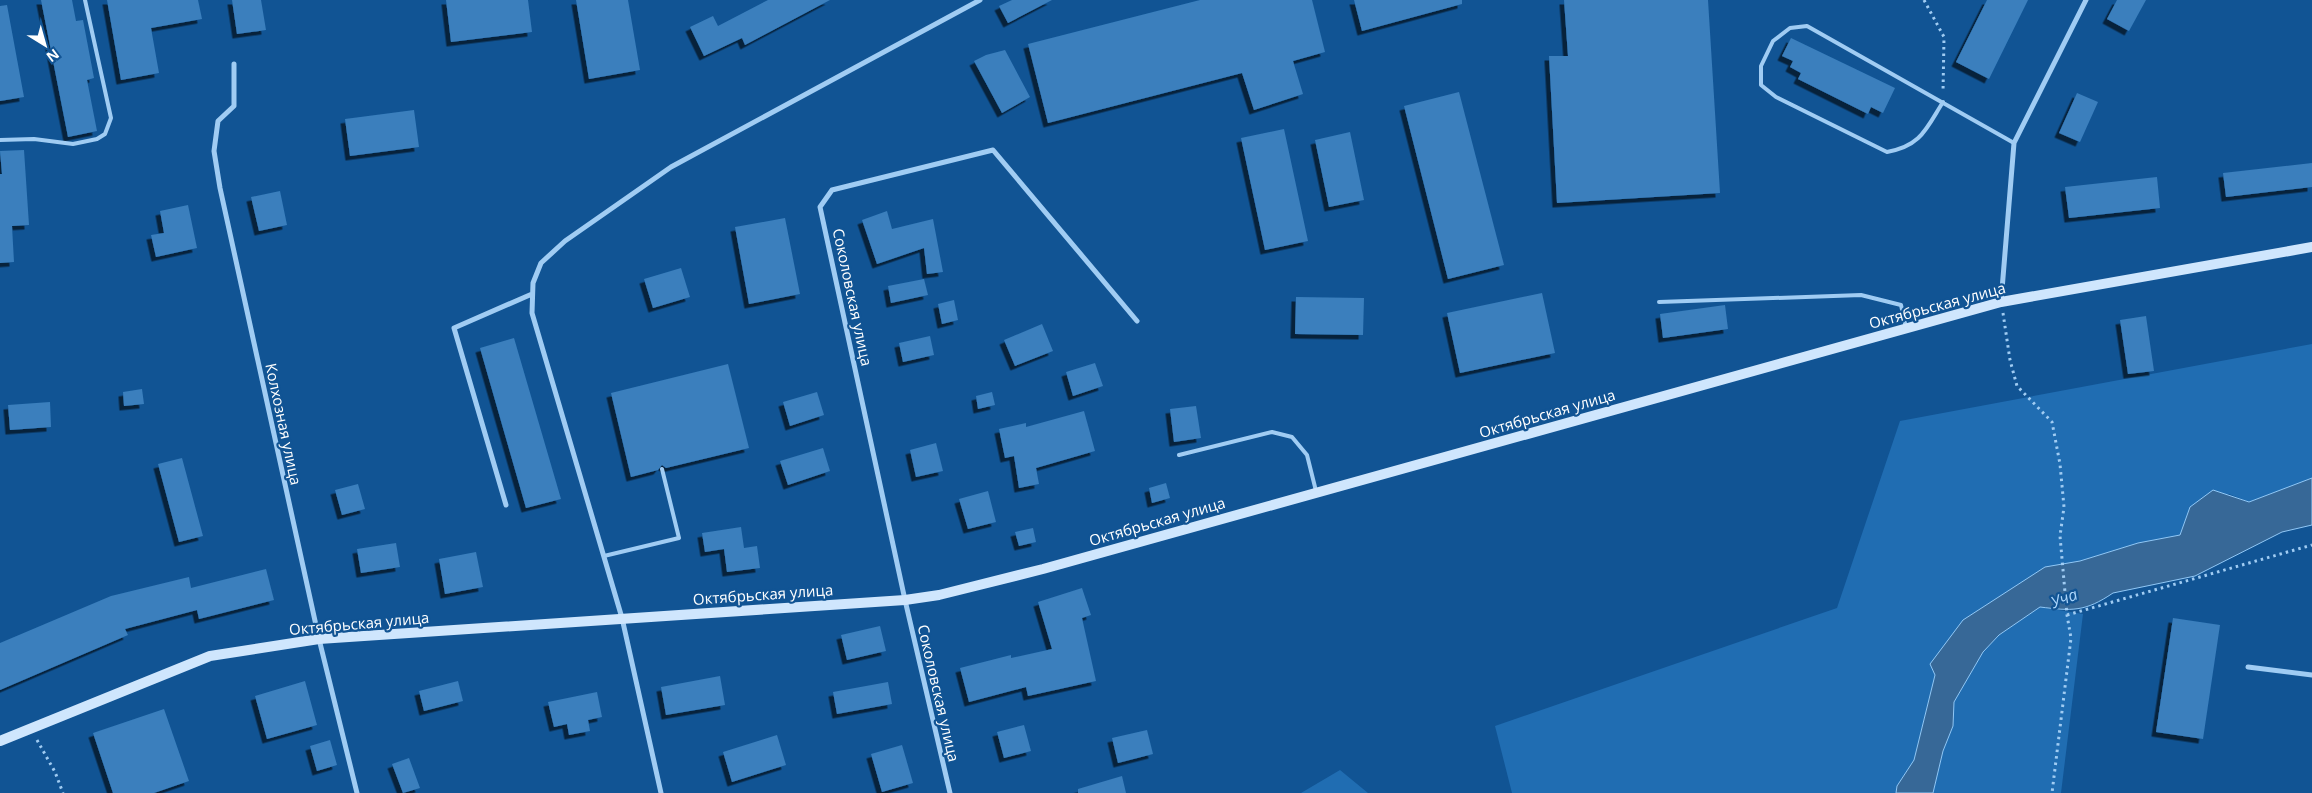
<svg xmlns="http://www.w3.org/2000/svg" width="2312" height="793" viewBox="0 0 2312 793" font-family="'Open Sans',sans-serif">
<defs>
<filter id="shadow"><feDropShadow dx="-4.5" dy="4.5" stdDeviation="0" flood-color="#0009"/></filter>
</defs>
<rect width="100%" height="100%" fill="#115494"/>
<path fill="#206db2" d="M2312 344V478L2249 502 2229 494 2190 507 2180 535 2138 543 2080 561 1935 675 1914 760 1897 786 1896 793H1512L1495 726 1837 608 1900 421Z
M2040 607 2083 614 2061 793H1933L1943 751 1953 726 1954 702 1983 652 1999 635Z
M1340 770 1368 793H1301Z"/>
<path fill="#376897" stroke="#91c8f6" d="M2312 478V525L2282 532 2195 576 2113 593C2085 612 2072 611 2040 607L1999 635 1983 652 1954 702 1953 726 1943 751 1933 793H1896L1897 786 1914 760 1935 675 1930 664 1963 620 2045 567 2080 561 2138 543 2180 535 2190 507 2213 490 2249 502Z"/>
<path fill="#3a7fbd" filter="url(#shadow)" d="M41 0H72L76 21 83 20 94 78 87 80 97 131 68 137Z
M107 0H198L202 19 151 28 159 73 121 80Z
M232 0H261L266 30 237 34Z
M446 0H528L532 32 451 42Z
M576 0H628L640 70 589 79Z
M768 0H830L745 45 742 38 704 56 690 27 713 16 718 26Z
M1012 0H1052L1008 23 999 6Z
M1200 0H1312L1325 52 1293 61 1303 94 1254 110 1242 73 1048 123 1028 44Z
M1354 0H1462V4L1362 31Z
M1564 0H1708L1720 193 1557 203 1549 56H1568Z
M1987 0H2028L1989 79 1956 62Z
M2117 0H2146L2129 31 2107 19Z
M7 5 24 97 0 101V6Z
M1791 38 1895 88 1883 113 1871 107 1868 114 1798 79 1801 73 1790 67 1793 61 1782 56Z
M1005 50 1030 97 1002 113 974 61 986 55Z
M1459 92 1504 265 1448 279 1404 106Z
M2077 93 2098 102 2080 142 2059 133Z
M414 110 419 147 350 156 345 119Z
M1284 129 1308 241 1265 250 1241 138Z
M1350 132 1364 200 1329 207 1315 140Z
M24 150 29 225 12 226 14 262 0 263V174H2L0 151Z
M2312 163V187L2226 197 2223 173Z
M2157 177 2160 208 2069 218 2065 187Z
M280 191 287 225 259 231 251 197Z
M188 205 197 248 156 257 151 235 164 233 160 211Z
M887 211 892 229 933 219 943 272 927 274 924 248 877 264 862 220Z
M785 218 800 294 749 304 735 227Z
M681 268 690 297 653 308 644 279Z
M924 279 928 295 891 303 888 286Z
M1542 293 1555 353 1460 373 1447 313Z
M1296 297 1364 298 1363 335 1295 334Z
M954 300 958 320 942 324 938 304Z
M1725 305 1728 329 1663 338 1660 314Z
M2146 316 2154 371 2128 374 2120 320Z
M1042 324 1053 351 1015 366 1004 340Z
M930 336 934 355 903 362 899 343Z
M514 338 561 499 526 508 480 348Z
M1095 363 1103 386 1073 396 1066 372Z
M728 364 749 448 666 468 662 465 658 470 631 477 611 393Z
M142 389 144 404 124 406 123 392Z
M817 392 824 415 790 426 783 402Z
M992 392 995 405 978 409 976 396Z
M50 402 51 427 10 430 8 405Z
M1196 406 1201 438 1174 442 1170 409Z
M1084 411 1095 451 1036 468 1039 484 1019 488 1014 456 1005 458 999 429 1026 423V427Z
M936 443 943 471 916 477 910 450Z
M823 448 830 471 788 485 780 461Z
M182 458 203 536 179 542 158 464Z
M1166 483 1170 498 1152 503 1149 488Z
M358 484 365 509 342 515 335 490Z
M988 491 996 522 968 529 959 499Z
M741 527 744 548 757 546 760 568 727 572 724 549 705 552 702 533Z
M1033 528 1036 542 1019 546 1015 532Z
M396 543 400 567 361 573 357 549Z
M476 552 483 587 445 594 439 559Z
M266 569 274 600 199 619 197 610 125 629 128 635 0 690V643L111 596 189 577 191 588Z
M1082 588 1091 615 1082 618 1096 681 1028 696 1026 687 969 702 960 668 1011 655V658L1052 649 1038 602Z
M2173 618 2220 625 2203 739 2156 732Z
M880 626 886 651 847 660 841 635Z
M720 676 725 705 666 715 661 687Z
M305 681 317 725 267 739 255 696Z
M458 681 463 701 424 711 419 691Z
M888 682 892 704 837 714 833 692Z
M597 692 602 717 588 720 590 731 569 735 567 724 554 727 548 702Z
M164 709 189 781 154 793H113L93 733Z
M1024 725 1031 751 1004 758 997 732Z
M1147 730 1153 754 1118 763 1112 738Z
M777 735 786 765 732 782 723 752Z
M330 740 337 765 317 771 310 746Z
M902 745 913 783 882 792 871 754Z
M409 758 420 788 403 793 392 764Z
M1122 776 1126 793H1078V789Z"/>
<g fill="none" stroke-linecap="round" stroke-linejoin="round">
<path stroke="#a0ccf3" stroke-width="3" stroke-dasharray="2.5 4" stroke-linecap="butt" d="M1924 0 1944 37 1943 92
M2003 313 2010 360 2017 386 2052 422 2060 464 2064 507 2060 536 2067 615 2071 638 2052 793
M2067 615 2312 545
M37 740 55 772 63 793"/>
<path stroke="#a0ccf3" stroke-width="4" d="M1943 102C1926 129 1921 146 1887 152L1776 97 1761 85V66L1773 41 1790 28 1807 26 2014 143
M0 140 34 139 73 144 97 139 105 134 111 118 85 0
M1659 302 1861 295 1901 305 1906 328
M1179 455 1272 432 1292 437 1307 455 1316 491
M604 556 679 538 662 469"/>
<path stroke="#a0ccf3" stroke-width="5" d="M234 64V106L218 121 214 151 220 188 319 639 357 793
M2001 302 2014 143 2086 0
M506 505 454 328 532 294
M2248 667 2312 675
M661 793 622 618 532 313 533 283 541 263 565 241 671 167 980 0
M950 793 905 600 820 207 832 190 993 150 1137 321"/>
<path stroke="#cfe6fd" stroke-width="10" d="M0 741 210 656 319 639 905 600 939 595 1043 569 2001 302 2312 247"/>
</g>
<g text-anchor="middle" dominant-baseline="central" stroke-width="4.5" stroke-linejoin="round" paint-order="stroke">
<g font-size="15" fill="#fff" stroke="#115494">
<text transform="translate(853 297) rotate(78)">Соколовская улица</text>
<text transform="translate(1937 305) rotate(-15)">Октябрьская улица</text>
<text transform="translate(1547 413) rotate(-16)">Октябрьская улица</text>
<text transform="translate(284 424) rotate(78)">Колхозная улица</text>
<text transform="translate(1157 521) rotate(-16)">Октябрьская улица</text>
<text transform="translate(763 594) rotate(-4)">Октябрьская улица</text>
<text transform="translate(359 623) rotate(-5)">Октябрьская улица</text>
<text transform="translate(939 693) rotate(77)">Соколовская улица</text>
</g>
<g font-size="16" font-style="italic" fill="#acd5fa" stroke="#115494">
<text transform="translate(2064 598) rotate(-21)">Уча</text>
</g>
</g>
<g transform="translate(45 45) rotate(143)" stroke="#115494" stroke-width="4" paint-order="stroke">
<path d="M0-4L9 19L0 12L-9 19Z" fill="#ffffff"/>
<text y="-8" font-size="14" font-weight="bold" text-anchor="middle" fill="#ffffff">N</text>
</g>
</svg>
